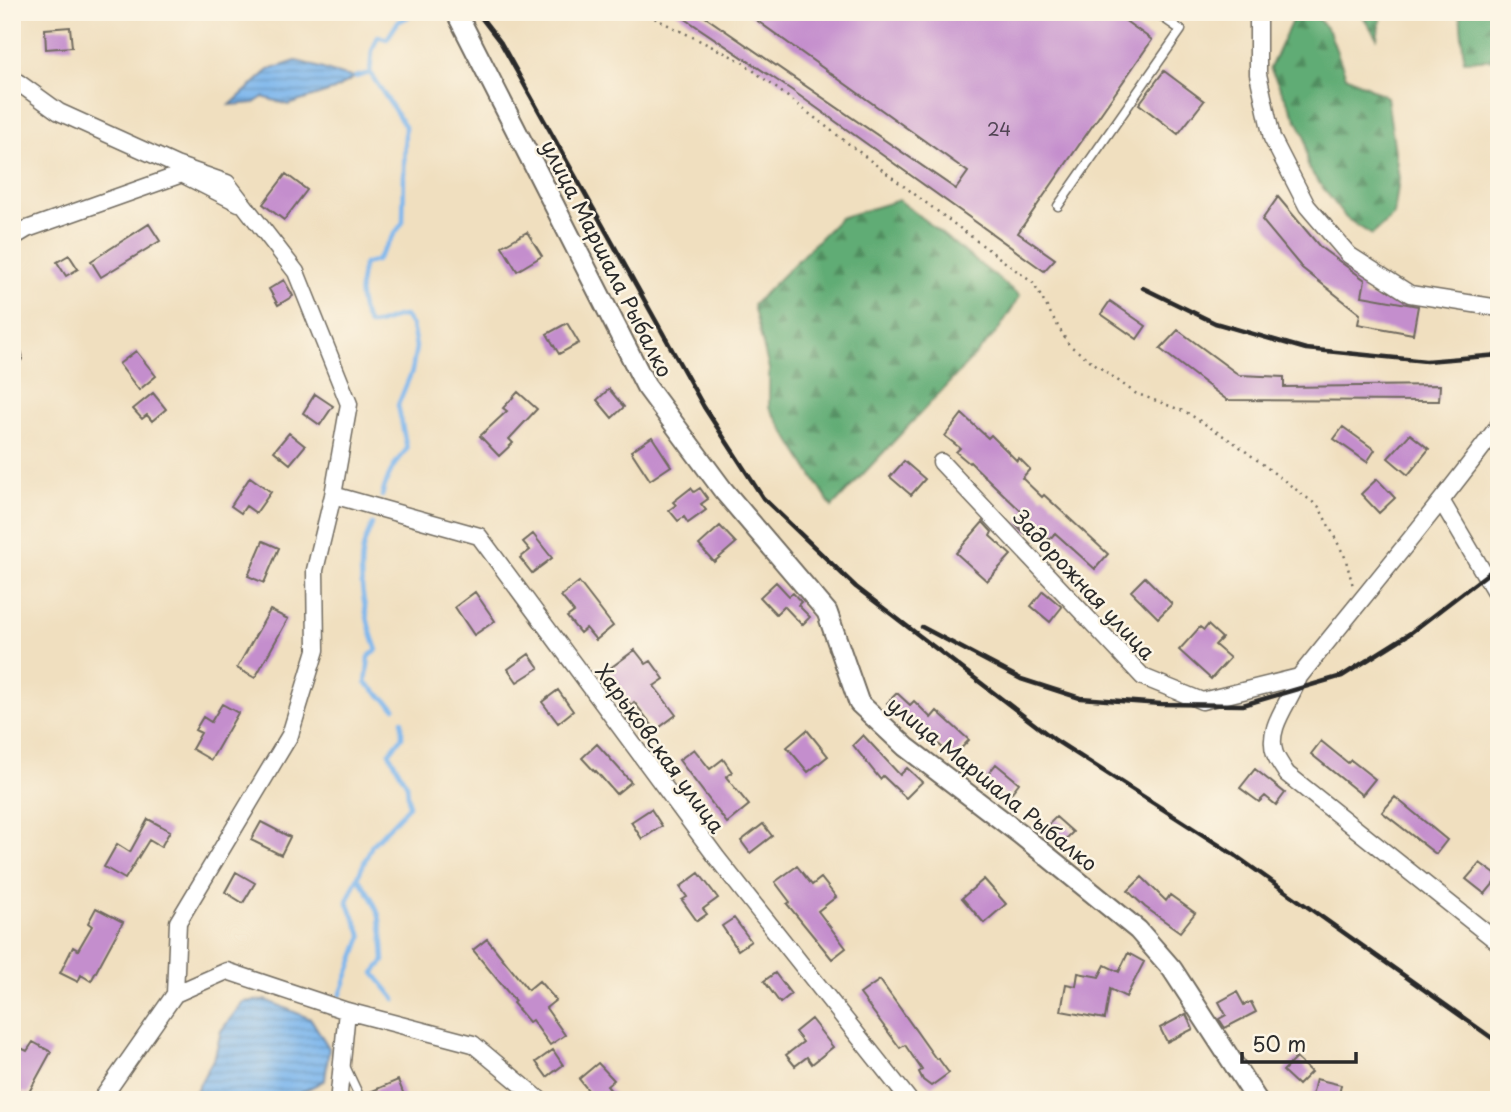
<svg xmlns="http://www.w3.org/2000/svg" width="1511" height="1112" viewBox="0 0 1511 1112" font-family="'Playpen Sans',sans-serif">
<defs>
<pattern id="forest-firs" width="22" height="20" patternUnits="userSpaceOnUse" patternTransform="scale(1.75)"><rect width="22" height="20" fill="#61ac74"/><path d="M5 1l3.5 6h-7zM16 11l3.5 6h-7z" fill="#508c5f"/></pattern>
<pattern id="water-rules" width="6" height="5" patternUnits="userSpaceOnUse" patternTransform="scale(1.75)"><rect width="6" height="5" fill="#7bb6ed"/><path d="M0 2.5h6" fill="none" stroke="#6594c0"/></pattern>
</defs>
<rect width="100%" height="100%" fill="#fcf5e5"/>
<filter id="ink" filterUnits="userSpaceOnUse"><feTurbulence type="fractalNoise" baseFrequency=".0143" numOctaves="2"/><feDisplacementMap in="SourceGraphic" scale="14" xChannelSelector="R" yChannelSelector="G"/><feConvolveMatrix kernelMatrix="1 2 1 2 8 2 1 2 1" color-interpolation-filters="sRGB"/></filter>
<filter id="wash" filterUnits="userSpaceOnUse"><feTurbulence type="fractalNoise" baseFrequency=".00686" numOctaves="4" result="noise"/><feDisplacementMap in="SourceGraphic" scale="28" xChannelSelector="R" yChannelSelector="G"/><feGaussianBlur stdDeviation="1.57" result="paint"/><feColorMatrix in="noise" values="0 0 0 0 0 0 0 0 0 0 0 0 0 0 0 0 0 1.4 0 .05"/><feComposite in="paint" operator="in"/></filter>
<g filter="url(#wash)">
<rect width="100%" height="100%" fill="#f0dfbf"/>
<path fill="url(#forest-firs)" stroke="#466c50" stroke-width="2" d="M1296 12H1312L1329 31 1346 76 1387 97 1399 179 1394 215 1372 235 1346 218 1308 168 1305 136 1270 68Z
M1360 12H1382L1377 38Z
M1460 12H1499V59L1464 61Z
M899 200 1020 296 997 332 832 507 769 407V369L753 305 840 218Z"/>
<path fill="url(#water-rules)" stroke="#53708c" stroke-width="2" d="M296 61C317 65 335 76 355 77L334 90 288 105 263 97 254 103 230 105 269 70Z
M266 1000 311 1019 329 1048 325 1080 287 1100H191L215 1056 221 1031 243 1002Z"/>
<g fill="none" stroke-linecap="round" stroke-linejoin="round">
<path stroke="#7bb6ed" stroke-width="4.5" d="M370 73 372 51 378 36 387 39 398 22 408 17
M355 77 370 73 405 126 403 222 376 261 364 264C358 287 357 304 369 325 386 325 389 316 405 316L412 326 416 347 412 371 398 405 407 449C393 464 387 477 382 496
M372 524C370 530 366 538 364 545 356 575 366 622 377 650L369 656 366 683 395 708
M358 878C382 909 382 923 384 961L374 973 395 999
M340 996 362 936 347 901 372 845 409 806 407 785 389 753 402 737V721"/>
</g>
<g id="blocks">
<path fill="#c48ecd" d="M675 12H698L956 189 968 172 745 12H1113L1152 40 1018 233 1055 259 1044 271 793 91Z
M70 27 72 47 46 49 45 29Z
M1164 71 1204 101 1178 134 1139 104Z
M286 174 307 190 284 220 263 204Z
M1278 197 1320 247 1365 280 1362 296 1418 306 1413 334 1358 324 1360 314 1302 268 1262 220Z
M149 224 160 241 101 277 91 261Z
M527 232 542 256 517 271 502 246Z
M69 255 78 269 66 276 57 262Z
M284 280 293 296 278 305 269 289Z
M1110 301 1146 326 1137 339 1101 314Z
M567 323 579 343 559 354 547 334Z
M1178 330 1239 375 1284 377V387L1440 385 1439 401 1227 400 1160 349Z
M136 351 156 376 139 390 119 364Z
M609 389 624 407 612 418 597 400Z
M518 392 537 409 509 439 513 443 499 456 480 436 507 411 503 408Z
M153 393 166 409 152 421 147 415 142 419 133 409Z
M315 394 333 406 320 425 303 413Z
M962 414 988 438 991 435 1017 461 1019 458 1030 469 1022 478 1042 497 1044 495 1108 554 1095 569 1055 533 1049 540 1033 526 1026 534 1016 525 1025 515 970 462 969 463 956 452 960 448 945 436Z
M1343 427 1375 450 1367 462 1334 439Z
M289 433 305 446 290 464 274 451Z
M1410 434 1429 449 1408 475 1388 458Z
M652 437 671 466 650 480 631 451Z
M904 461 925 479 911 495 890 477Z
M250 477 271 492 256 513 246 506 241 513 231 506Z
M1377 479 1395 498 1379 513 1361 494Z
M691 488 694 492 700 488 708 499 701 504 706 510 688 523 684 517 678 521 669 510 676 505 673 502Z
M983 522 992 532 990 536 1011 555 987 581 956 553Z
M720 526 736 543 714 562 699 545Z
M533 534 552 558 532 573 520 558 530 550 523 542Z
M263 541 279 548 264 583 248 576Z
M1145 577 1172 604 1158 618 1131 591Z
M579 582 613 626 596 640 586 628 580 633 567 617 574 612 561 596Z
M776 582 789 596 793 593 801 602 798 605 810 617 802 625 784 606 776 614 760 597Z
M1043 591 1062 607 1050 622 1031 606Z
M475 592 495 621 474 635 455 607Z
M270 610 288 619 255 678 237 668Z
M1208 625 1222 638 1215 645 1230 658 1211 679 1179 650 1200 627 1204 630Z
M635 650 646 664 651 661 664 679 654 686 676 715 656 730 634 702 631 705 605 672Z
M529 654 539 668 517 682 508 669Z
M558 690 573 711 558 723 542 702Z
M897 693 910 705 914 701 931 718 937 711 969 740 953 757 916 724 912 727 887 703Z
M222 704 238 713 211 760 192 749 201 733 195 730 203 717 211 722Z
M807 730 828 756 808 772 787 747Z
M863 735 900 775 907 768 922 782 906 798 883 776 880 779 853 745Z
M1321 741 1348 763 1351 760 1375 779 1362 795 1311 754Z
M597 744 631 782 616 794 596 771 595 772 582 758Z
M694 749 710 769 723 759 732 772 726 777 749 805 727 823 679 760Z
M996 764 1019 783 1008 797 985 778Z
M1255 769 1285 793 1276 805 1265 796 1259 802 1240 788Z
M1395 797 1447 840 1436 854 1382 812Z
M651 809 662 826 642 839 631 822Z
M1056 817 1073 832 1062 843 1045 828Z
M148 819 170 831 161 847 149 840 125 879 104 867 117 844 130 852Z
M261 822 290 837 281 855 251 840Z
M763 824 772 836 750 853 741 841Z
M1480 863 1499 877 1485 894 1466 879Z
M797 866 812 885 821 878 836 897 818 911 846 948 832 959 787 904 790 902 775 882Z
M236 872 255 883 243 903 225 892Z
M699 873 718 898 703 909 707 914 697 921 682 900 687 897 680 887Z
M1142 877 1166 901 1170 895 1195 913 1180 932 1145 907 1128 891Z
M984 879 1006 904 984 923 962 898Z
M96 908 123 922 91 981 81 975 78 982 60 973 73 947 78 950 92 926 88 923Z
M734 918 751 941 738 950 722 926Z
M487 939 528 990 539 981 556 1000 546 1008 565 1035 550 1045 532 1020 529 1022 513 1003 515 1001 473 950Z
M1128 953 1144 962 1126 997 1110 989 1105 1019 1061 1011 1066 984 1076 986 1078 973 1099 977 1105 965 1119 972Z
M775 973 791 994 780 1003 764 981Z
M880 980 936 1059 938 1058 949 1073 931 1086 923 1080 919 1072 922 1070 905 1045 900 1048 860 994Z
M1237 992 1244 1005 1251 1002 1256 1012 1225 1028 1219 1019 1226 1015 1219 1002Z
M1186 1014 1193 1029 1167 1042 1160 1028Z
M811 1019 833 1047 812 1064 807 1057 795 1066 786 1055 803 1042 795 1032Z
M33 1042 51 1052 28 1094 23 1092 18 1100H12V1064L21 1048 27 1051Z
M553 1050 563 1065 547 1077 536 1062Z
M1296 1058 1311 1072 1298 1085 1283 1071Z
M598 1063 614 1080 607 1086 619 1100H596L579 1079Z
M1316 1079 1341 1085 1338 1100H1311Z
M398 1080 406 1100H367L365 1094Z"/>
</g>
</g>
<g filter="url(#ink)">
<use href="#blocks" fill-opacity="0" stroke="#706a5f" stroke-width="2"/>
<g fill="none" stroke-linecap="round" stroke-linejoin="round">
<g stroke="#706a5f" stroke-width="11">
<path id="service" d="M1058 206 1181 30 1155 12
M345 1066 361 1100"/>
</g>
<g stroke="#706a5f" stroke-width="19">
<path id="minor" d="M1258 12V74L1272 138 1307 206 1349 255 1410 294 1499 308
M12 78 59 112 176 165 227 183 296 272 349 404 333 495 315 570 316 650 290 735 178 922 175 994 101 1100
M12 238 27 229 182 174 239 203
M12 354 14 356
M941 462 1143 677 1202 701 1299 677C1292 700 1265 727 1275 754 1278 761 1283 768 1287 774L1499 943
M333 495 479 536 717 858 909 1100
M1442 502 1495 592 1499 589
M1299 677C1366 593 1435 512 1499 425
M175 994 227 971 347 1011 473 1044 540 1100
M340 1100 339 1093 347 1011"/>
</g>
<g stroke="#706a5f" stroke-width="23">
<path id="tertiary" d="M456 12 646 386 723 490 827 612 859 703 906 747 1020 834 1138 930 1172 969 1257 1100"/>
</g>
<path stroke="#706a5f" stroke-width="2.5" stroke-dasharray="2 5" stroke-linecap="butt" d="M642 12 741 61 893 178 1033 283 1069 345 1135 393 1186 412 1236 444 1319 507 1345 557 1353 586"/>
<use href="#service" stroke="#fff" stroke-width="8"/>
<use href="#minor" stroke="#fff" stroke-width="16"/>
<use href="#tertiary" stroke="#fff" stroke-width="19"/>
<path stroke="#2b2b2b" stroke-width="4.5" d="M477 12 501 43 704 407 763 498 856 587 1055 740 1236 856 1499 1043
M1143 288 1215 323 1306 349 1426 361 1499 355
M922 627 1021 679 1080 698 1161 704 1243 705 1342 676 1409 634 1499 565"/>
</g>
</g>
<g text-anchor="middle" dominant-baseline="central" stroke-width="5" stroke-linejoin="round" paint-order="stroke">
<g font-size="18" fill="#514454">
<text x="999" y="128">24</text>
</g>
<g font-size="21" fill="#2b2b2b" stroke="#fcf5e5">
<text transform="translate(608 258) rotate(63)">улица Маршала Рыбалко</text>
<text transform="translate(1085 584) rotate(47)">Задорожная улица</text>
<text transform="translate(661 748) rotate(54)">Харьковская улица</text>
<text transform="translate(993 783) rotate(39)">улица Маршала Рыбалко</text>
</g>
</g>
<rect width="1511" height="1112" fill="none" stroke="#fcf5e5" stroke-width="42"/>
<path d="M1242 1052v10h114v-10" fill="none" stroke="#2b2b2b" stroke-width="3.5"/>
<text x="1252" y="1052" font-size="21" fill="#2b2b2b" stroke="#fcf5e5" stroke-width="5" paint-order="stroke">50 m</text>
</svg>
